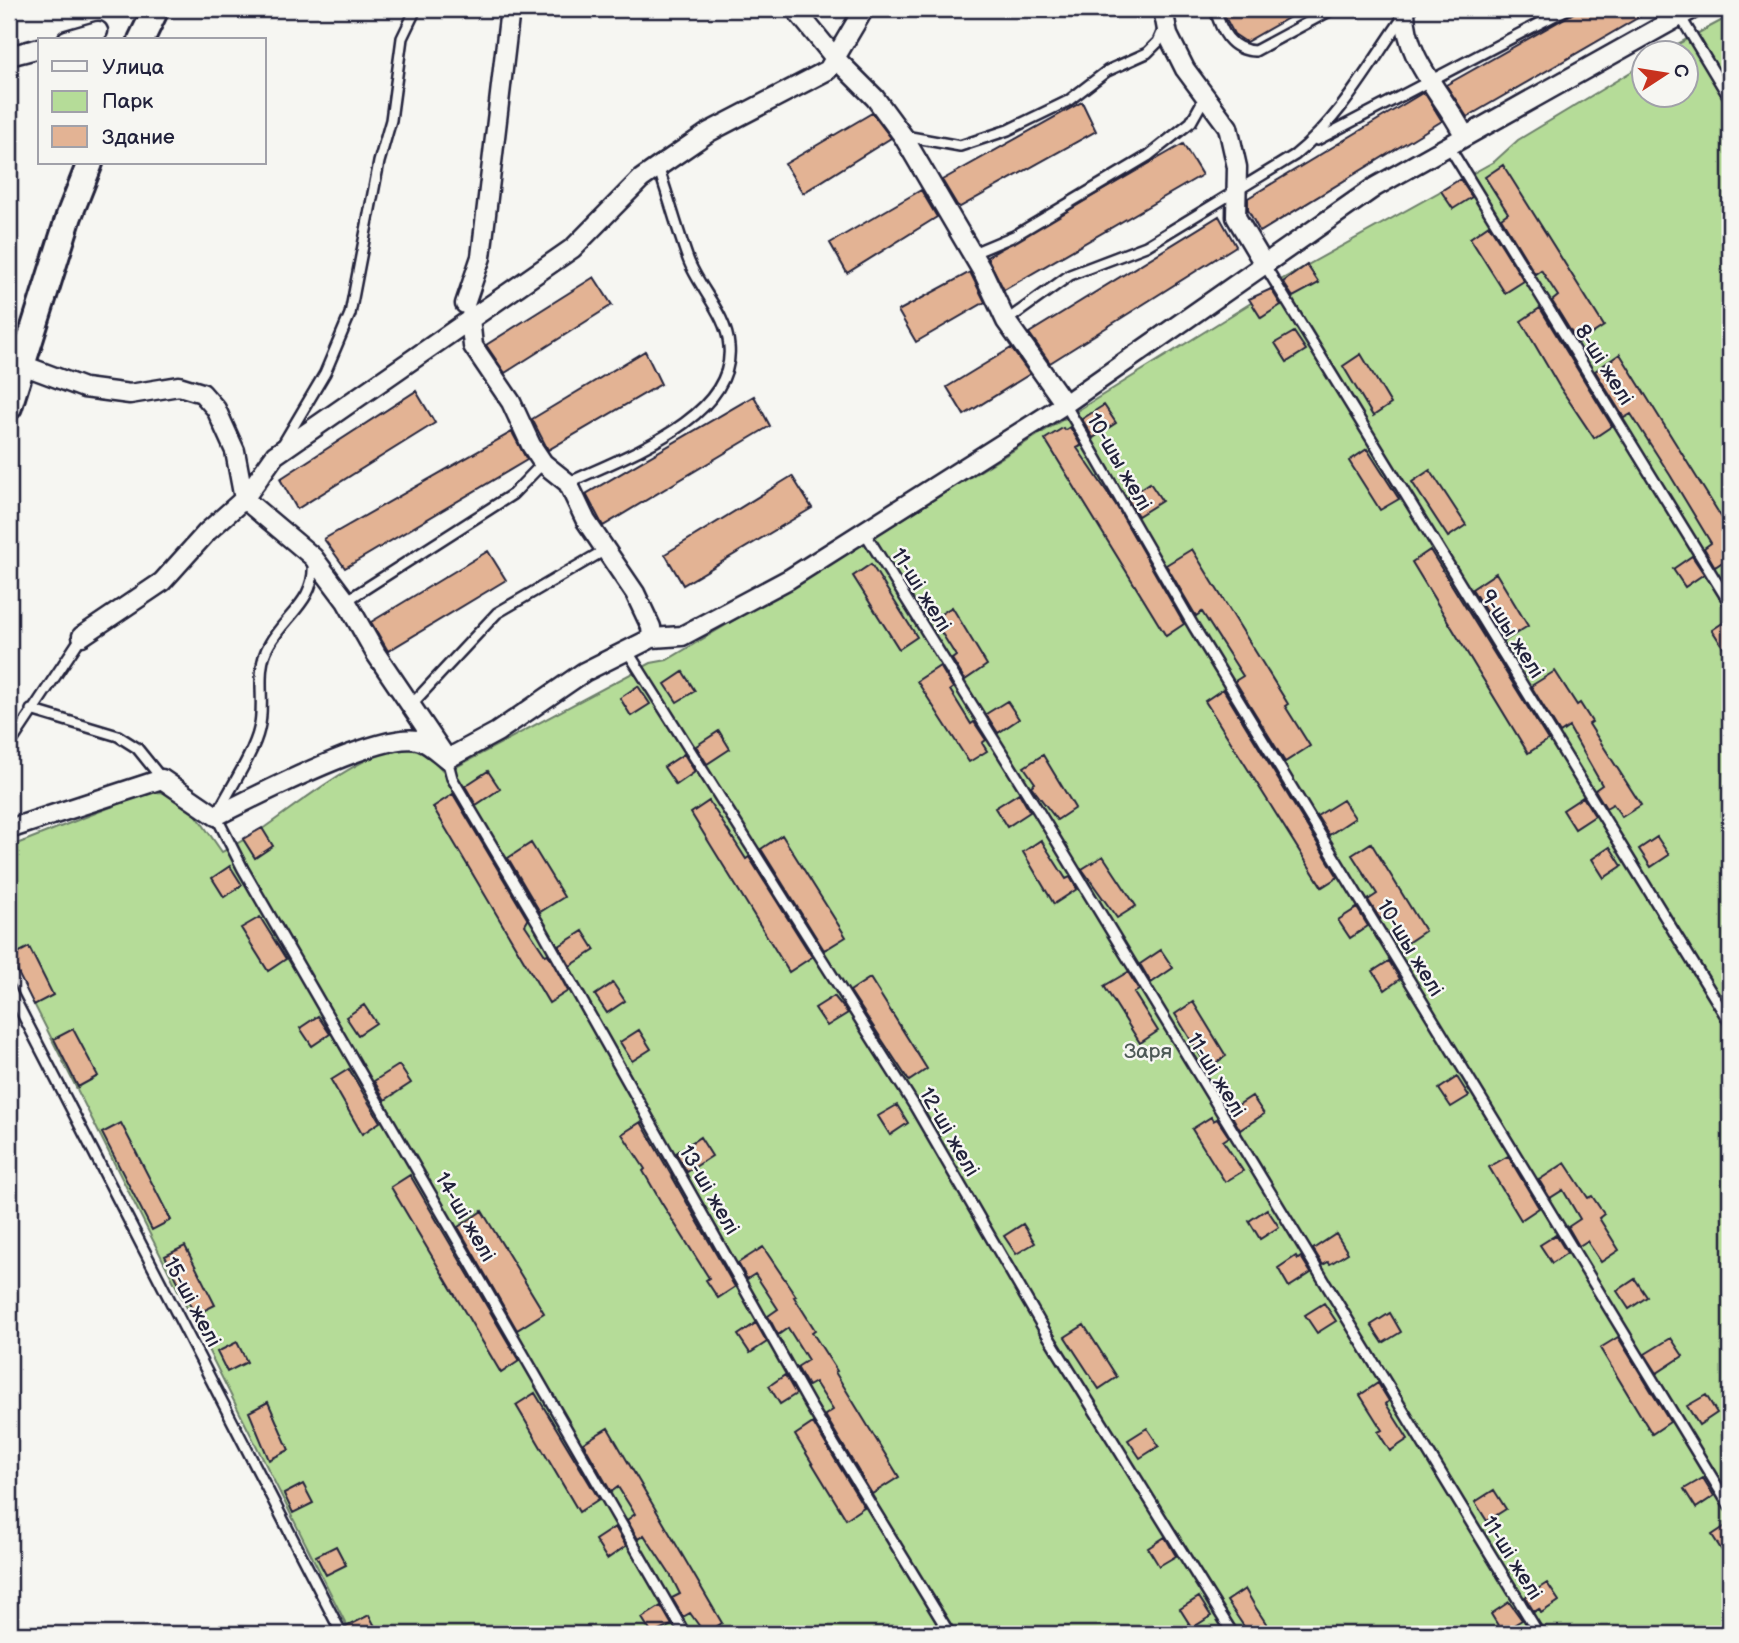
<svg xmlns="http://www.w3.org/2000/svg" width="1739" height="1643" viewBox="0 0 1739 1643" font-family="'Balsamiq Sans',sans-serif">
<rect width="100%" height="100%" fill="#f6f6f2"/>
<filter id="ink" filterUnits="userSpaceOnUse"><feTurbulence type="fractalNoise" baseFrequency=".0143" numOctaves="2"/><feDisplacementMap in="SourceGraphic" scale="14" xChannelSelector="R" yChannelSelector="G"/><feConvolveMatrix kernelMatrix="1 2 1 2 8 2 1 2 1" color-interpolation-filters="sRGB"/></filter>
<g filter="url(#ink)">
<path fill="#b5dc98" stroke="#6c7f6a" stroke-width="2" d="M1730 16V1634H351L9 954V847L149 792 181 793 222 852C236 844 251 836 265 827 296 806 379 738 416 749 428 753 437 764 445 773L651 663 667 660 864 543 1267 293 1277 282 1495 161 1518 140 1644 64V94H1686V52H1663Z"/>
<path fill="#e3b394" stroke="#22223b" stroke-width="2" d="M1235 9H1304L1246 42 1234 34 1224 15Z
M1581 9H1653L1467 117 1446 85Z
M1424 92 1442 121 1260 232 1248 210V198Z
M1082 102 1096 131 960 207 957 205 942 180Z
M872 113 891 138 803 193 785 164Z
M1183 144 1202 175 1004 290 987 257Z
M1503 165 1604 326 1578 343 1552 301 1558 296 1541 270 1535 274 1501 218 1508 213 1485 177Z
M1460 179 1472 197 1453 209 1441 191Z
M921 190 937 217 847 273 830 243Z
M1219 216 1236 246 1050 363 1029 333Z
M1489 225 1524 281 1505 293 1470 238Z
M1307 265 1319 283 1293 297 1283 282Z
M970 272 985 302 916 342 898 311Z
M594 277 612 305 505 373 486 345Z
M1271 289 1281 305 1261 318 1249 299Z
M1540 308 1612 426 1594 438 1559 386 1521 321Z
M1294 332 1306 350 1287 362 1275 343Z
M1011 348 1030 374 964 415 947 387Z
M645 351 661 384 548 450 532 419Z
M1361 354 1391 404 1373 416 1343 366Z
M1620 354 1730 531V557L1715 567 1704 548 1711 543 1670 475 1631 414 1624 418 1595 371Z
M416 391 435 423 297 509 280 479Z
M754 396 770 426 603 526 586 494Z
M1104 405 1116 423 1093 438 1082 419Z
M1070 427 1081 446 1077 448 1116 505 1184 624 1166 636 1045 439 1063 428 1065 430Z
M512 432 527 460 345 568 324 539Z
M1367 449 1399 499 1380 510 1349 461Z
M1430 470 1466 525 1448 537 1412 482Z
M792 476 812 508 683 585 665 554Z
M1150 483 1162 501 1138 516 1127 498Z
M1192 549 1288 704 1285 706 1310 746 1285 762 1235 681 1243 676 1202 612 1196 616 1166 565Z
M1430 550 1548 740 1528 753 1412 562Z
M488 551 506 580 388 651 371 622Z
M1692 556 1704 574 1685 587 1673 569Z
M871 564 917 637 899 649 853 576Z
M1496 573 1528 626 1504 641 1472 589Z
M952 607 987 665 965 680 952 659 956 656 933 619Z
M1730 618V658L1712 630Z
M940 666 953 688 950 690 971 724 974 722 986 740 982 743 987 751 969 762 917 681Z
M1555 671 1577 705 1580 703 1592 722 1589 724 1641 805 1622 817 1613 804 1606 808 1595 790 1602 785 1569 727 1560 733 1531 686Z
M683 672 695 691 677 702 665 684Z
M638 686 650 704 631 716 620 698Z
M1223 689 1338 877 1322 887 1205 701Z
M1007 701 1019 719 998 733 986 714Z
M719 731 730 749 707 764 696 746Z
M684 754 695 772 676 785 664 767Z
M1043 755 1075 808 1057 820 1031 786 1035 783 1024 767Z
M488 771 500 789 476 805 465 786Z
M1019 793 1030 812 1007 827 995 808Z
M453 794 528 920 525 925 545 955 548 954 568 991 549 1003 433 807Z
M1583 797 1595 816 1575 829 1563 810Z
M1343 800 1355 818 1329 835 1317 816Z
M709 801 746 859 749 857 812 957 789 972 691 813Z
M262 828 273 846 255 858 243 839Z
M782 835 846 937 828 948 824 950 761 849Z
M1657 837 1669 855 1651 867 1639 849Z
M1041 840 1066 879 1070 877 1077 889 1054 904 1023 852Z
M531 843 564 897 540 912 508 858Z
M1371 843 1425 931 1407 943 1388 914 1380 919 1368 900 1377 894 1352 855Z
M1610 847 1622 866 1604 878 1592 859Z
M1103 856 1136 906 1117 918 1082 869Z
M230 866 242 885 224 897 212 878Z
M1357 908 1368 926 1350 938 1338 920Z
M260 917 286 959 268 971 241 928Z
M583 931 595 950 570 966 559 946Z
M29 947 53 995 34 1005 10 957Z
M1161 950 1173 968 1151 983 1140 964Z
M1389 961 1400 979 1385 990 1373 971Z
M1128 972 1139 990 1134 993 1158 1031 1140 1043 1104 986Z
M870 978 927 1069 909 1081 850 991Z
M613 983 625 1001 607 1013 595 995Z
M834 996 848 1013 827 1026 815 1008Z
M1193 1002 1226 1056 1208 1068 1175 1014Z
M364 1005 376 1023 358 1035 346 1017Z
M318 1016 330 1034 312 1046 300 1028Z
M73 1029 98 1076 78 1087 54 1039Z
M639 1030 651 1049 632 1061 620 1042Z
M399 1065 411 1083 385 1100 374 1081Z
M349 1069 380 1122 362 1134 331 1080Z
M1457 1077 1469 1096 1451 1107 1439 1089Z
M1252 1096 1264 1114 1240 1130 1229 1111Z
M897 1105 908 1123 890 1135 878 1116Z
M1211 1117 1213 1121 1217 1119 1229 1137 1223 1141 1243 1171 1225 1182 1192 1129Z
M641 1122 735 1287 718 1298 706 1280 709 1278 661 1202 643 1171 645 1169 622 1134Z
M121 1123 171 1220 152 1230 102 1133Z
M700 1137 712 1156 687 1172 676 1153Z
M1508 1156 1539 1208 1521 1220 1489 1167Z
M1565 1163 1588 1198 1592 1196 1604 1214 1599 1218 1619 1250 1601 1262 1587 1241 1579 1246 1568 1227 1580 1219 1563 1190 1550 1198 1539 1180Z
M410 1175 519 1361 501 1373 391 1187Z
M1267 1209 1279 1227 1260 1239 1249 1221Z
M482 1211 544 1313 517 1330 458 1227Z
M1023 1224 1035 1243 1016 1254 1004 1236Z
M1336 1234 1348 1253 1330 1264 1328 1262 1323 1265 1313 1249Z
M1556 1235 1567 1253 1552 1263 1540 1245Z
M185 1246 215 1305 195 1315 165 1256Z
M763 1247 796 1296 794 1297 815 1330 812 1332 837 1371 835 1372 899 1477 872 1494 825 1415 833 1410 815 1382 808 1386 797 1367 808 1360 788 1328 778 1335 768 1316 778 1309 757 1277 755 1274 747 1279 738 1263Z
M1296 1256 1298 1259 1301 1257 1311 1273 1289 1287 1278 1268Z
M1635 1279 1647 1297 1629 1309 1617 1291Z
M1324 1303 1336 1321 1317 1333 1305 1315Z
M1390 1313 1401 1332 1383 1343 1371 1325Z
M756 1323 767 1342 750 1353 738 1335Z
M1084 1325 1117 1377 1099 1389 1065 1337Z
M1618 1337 1670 1422 1652 1434 1600 1348Z
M1671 1338 1683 1356 1657 1373 1645 1354Z
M237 1342 247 1362 227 1372 217 1352Z
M785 1375 796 1394 780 1404 769 1386Z
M1378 1383 1389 1401 1386 1404 1408 1439 1390 1451 1378 1432 1382 1430 1360 1395Z
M535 1393 599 1499 579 1512 516 1405Z
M1706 1395 1717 1413 1699 1425 1687 1406Z
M268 1402 289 1450 269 1460 249 1412Z
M813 1423 864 1507 846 1519 795 1435Z
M608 1428 722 1623 705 1634 690 1613 683 1617 672 1598 680 1594 671 1576 644 1535 638 1539 627 1520 635 1514 618 1487 611 1492 583 1443Z
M1147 1428 1159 1446 1140 1458 1128 1440Z
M1703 1478 1714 1496 1696 1508 1684 1489Z
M303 1484 313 1503 293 1513 284 1494Z
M1494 1490 1506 1509 1487 1521 1475 1502Z
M1730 1523V1563L1712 1535Z
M615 1527 626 1546 607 1559 595 1540Z
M1165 1537 1176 1556 1159 1566 1148 1548Z
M336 1546 346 1565 326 1575 316 1556Z
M1547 1583 1559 1601 1541 1613 1539 1609 1534 1612 1525 1597Z
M1245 1589 1256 1608 1273 1634H1249L1227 1601Z
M1199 1597 1211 1616 1192 1628 1180 1609Z
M1509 1602 1522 1620 1502 1632 1491 1614Z
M661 1606 672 1625 652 1634 642 1618Z
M369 1615 379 1634H349L346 1627Z"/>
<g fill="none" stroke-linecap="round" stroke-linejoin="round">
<g stroke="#22223b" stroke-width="14">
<path id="lane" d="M1215 9C1221 31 1230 50 1255 51L1333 9
M1680 16 1730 99
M905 136 960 146 1008 130 1068 101 1107 71 1147 53 1158 42 1164 28
M1317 140 1567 9
M1448 145 1730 604
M971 254 1014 236 1148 156 1191 122 1205 97
M1264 264 1730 1023
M1006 321 1070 275 1146 246 1295 155C1341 118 1370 64 1404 16
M1065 404 1194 627 1730 1507
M283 444 325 373 350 314 379 162 391 120 402 38 416 9
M568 483C620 458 736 419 729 346 727 315 698 287 688 259 677 229 669 198 658 167
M865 533 1034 804 1539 1634
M313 563C316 601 285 615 269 645 254 670 266 702 259 729 254 753 228 792 216 816L243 869 685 1634
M346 601 513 494 543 463
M628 652 914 1105 1045 1331 1233 1634
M412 704 497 613 605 550
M31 710 118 736 137 748 162 779
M9 746 82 636
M447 759 452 778 541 928 810 1405 950 1634
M9 988 342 1634"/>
</g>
<g stroke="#22223b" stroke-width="23">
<path id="street" d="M795 9 835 58 875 98 903 136 984 274 1006 321 1065 404
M1163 9 1168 35 1185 69 1228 127 1237 167 1236 217 1264 264
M1405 9C1404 59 1443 93 1464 135
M67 40 98 31
M9 56 40 48
M465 304 481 257 510 9
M470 318 473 346 511 402 531 445 543 463 568 483 586 521 635 593 651 627 652 638
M20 364 84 388 130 394 179 386 202 393 216 409 235 451 244 499 313 557 346 601 376 654 443 753
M82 636 162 582 207 532 244 499 275 455 573 248 641 179 658 167 709 132 828 70 864 9
M9 829 162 779 216 816C253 798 385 728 421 741 430 744 439 753 447 759L497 732 584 672 652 638 682 636 789 579 1065 404 1375 187 1693 9"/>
</g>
<g stroke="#22223b" stroke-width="30">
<path id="secondary" d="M141 40 156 9
M9 407 69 216 90 163"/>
</g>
<use href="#lane" stroke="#f6f6f2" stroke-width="9"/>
<use href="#street" stroke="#f6f6f2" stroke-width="18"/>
<use href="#secondary" stroke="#f6f6f2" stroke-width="24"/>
</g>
</g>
<g text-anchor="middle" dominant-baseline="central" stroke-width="5" stroke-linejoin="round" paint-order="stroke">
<g font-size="21" fill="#22223b" stroke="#f6f6f2">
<text transform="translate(1604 365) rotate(58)">8-ші желі</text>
<text transform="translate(1119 462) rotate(60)">10-шы желі</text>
<text transform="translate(921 590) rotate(58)">11-ші желі</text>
<text transform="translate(1512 634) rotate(58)">9-шы желі</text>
<text transform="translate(1410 948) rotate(59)">10-шы желі</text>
<text transform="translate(1216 1075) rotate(59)">11-ші желі</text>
<text transform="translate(949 1132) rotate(60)">12-ші желі</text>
<text transform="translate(709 1190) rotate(60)">13-ші желі</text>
<text transform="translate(465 1217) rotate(60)">14-ші желі</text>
<text transform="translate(192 1302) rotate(62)">15-ші желі</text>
<text transform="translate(1512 1558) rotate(58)">11-ші желі</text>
</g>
<g font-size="21" fill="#4e5a57" stroke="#f6f6f2">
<text x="1148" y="1051">Заря</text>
</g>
</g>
<rect width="1739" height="1643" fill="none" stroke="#f6f6f2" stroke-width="35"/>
<rect x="18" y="18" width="1704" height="1608" fill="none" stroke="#22223b" stroke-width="2.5" filter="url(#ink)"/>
<rect x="38" y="38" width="228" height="126" fill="#f6f6f2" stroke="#a1a1a9" stroke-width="2"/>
<rect x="52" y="61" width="35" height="10" fill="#f6f6f2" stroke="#a1a1a9" stroke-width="2"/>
<text x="102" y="74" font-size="21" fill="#22223b">Улица</text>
<rect x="52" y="91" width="35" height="21" fill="#b5dc98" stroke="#a1a1a9" stroke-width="2"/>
<text x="102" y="108" font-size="21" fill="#22223b">Парк</text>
<rect x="52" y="126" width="35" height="21" fill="#e3b394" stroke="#a1a1a9" stroke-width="2"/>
<text x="102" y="144" font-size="21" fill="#22223b">Здание</text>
<g transform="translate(1665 74) rotate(78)"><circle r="33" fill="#f6f6f2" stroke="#a1a1a9" stroke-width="2"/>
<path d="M0-5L12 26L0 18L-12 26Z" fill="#c8321e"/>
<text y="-10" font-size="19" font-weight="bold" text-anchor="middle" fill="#22223b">С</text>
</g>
</svg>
